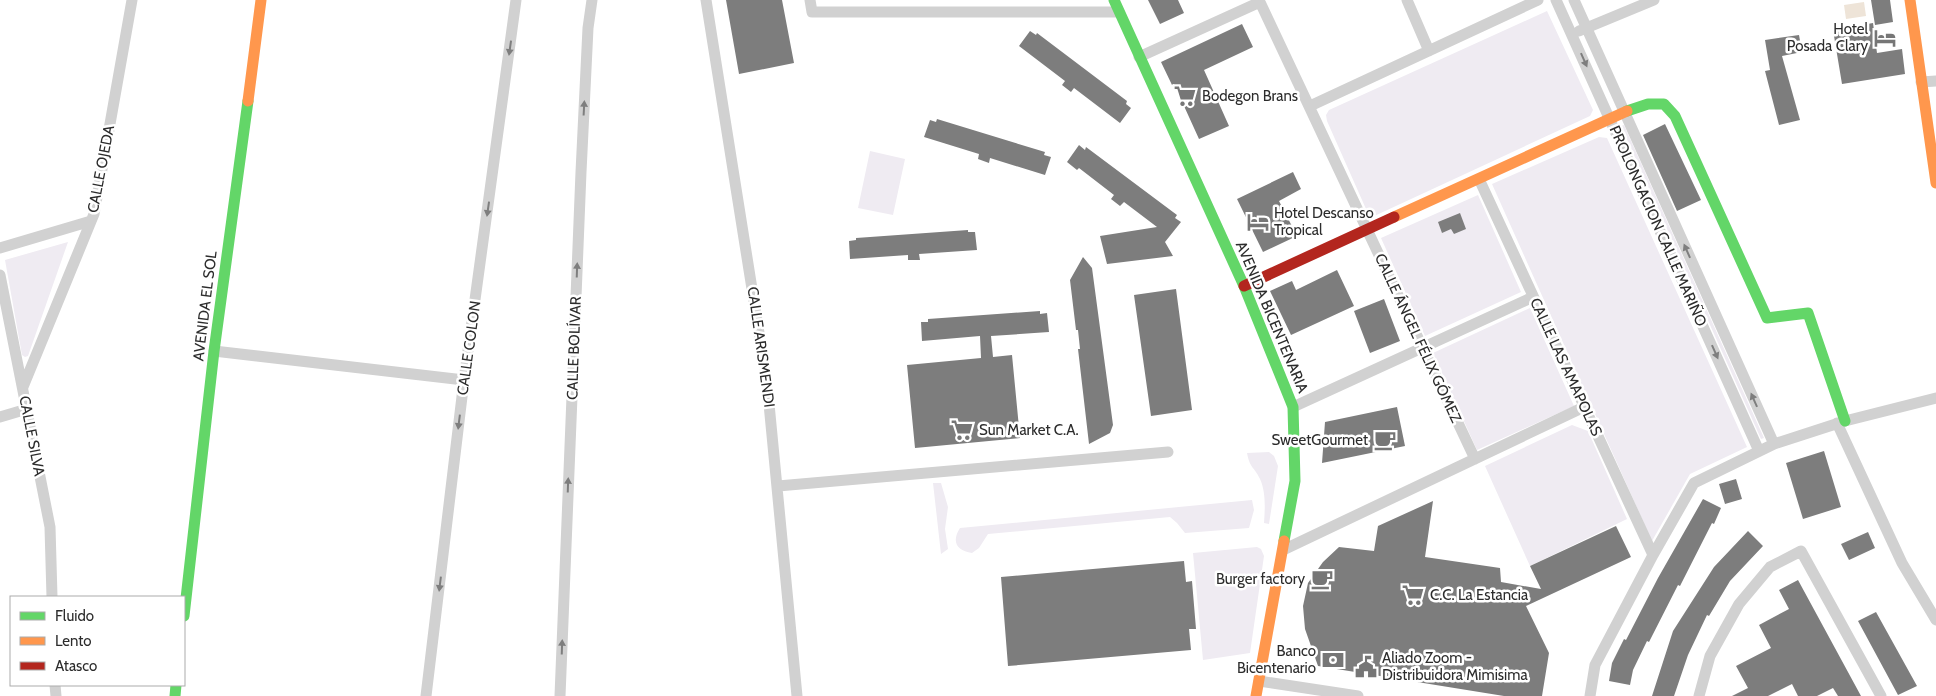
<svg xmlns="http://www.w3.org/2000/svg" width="1936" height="696" viewBox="0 0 1936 696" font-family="Cabin,sans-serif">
<rect width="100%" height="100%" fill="#fff"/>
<path fill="#efebf2" d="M1547 11 1593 110 1590 116 1370 218 1327 121 1326 115 1329 110Z
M1624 125 1764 438 1761 439 1621 126Z
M1599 137 1607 138 1747 447 1690 474 1652 541 1492 184Z
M870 151 905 159 893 215 858 208Z
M1478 195 1521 292 1425 336 1381 238Z
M68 242 28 356 25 357 22 355 5 260Z
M1530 308 1574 406 1477 450 1433 353Z
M1572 425 1588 431 1627 519 1530 566 1485 466Z
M1269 452 1274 456 1278 466 1269 524 1264 523C1265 509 1266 492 1260 479 1254 466 1250 469 1247 453Z
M933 483H941L948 507 945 529 948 549 941 554Z
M1252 500 1254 510 1249 528 1185 533 1177 523 1170 517 988 534 979 548 972 553C957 551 951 542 960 528Z
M1257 547 1261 549 1264 556 1250 653 1203 660 1193 553Z"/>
<path fill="#eee4d8" d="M1864 2 1866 16 1846 19 1844 5Z"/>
<path fill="#7d7d7d" d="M726 0H782L794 63 739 74Z
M1148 0H1178L1184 13 1160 24Z
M1871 0H1890L1893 22 1875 25Z
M1873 23 1877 53 1902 49 1905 74 1842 84 1833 30Z
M1242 24 1253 47 1204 70 1229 126 1199 139 1174 84 1172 85 1161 62Z
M1030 31 1036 35 1037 33 1127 101 1126 104 1131 108 1120 123 1074 88 1071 92 1062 85 1065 81 1019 46Z
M1799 35 1802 52 1782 56 1800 120 1779 125 1765 71 1770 70 1765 40Z
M937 119 1045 152 1044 155 1051 157 1045 175 990 158 989 163 978 159 979 154 924 137 930 120 936 122Z
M1665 124 1701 200 1677 211 1643 135Z
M1079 145 1085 150 1086 147 1177 215 1175 218 1181 222 1165 242 1173 256 1107 264 1100 236 1157 227 1124 202 1120 206 1111 199 1114 195 1079 168 1077 170 1067 162Z
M1293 172 1301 189 1279 201 1297 236 1263 252 1237 199Z
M1460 213 1466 229 1454 234 1451 229 1442 233 1438 222Z
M968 230V232H975L977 250 919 254 920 260H908V255L850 259 849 241 856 240V238Z
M1083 257 1092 268 1113 425 1110 433 1089 444 1078 349H1080L1078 330H1076L1070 280Z
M1337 270 1354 306 1291 335 1270 291 1292 281 1296 290Z
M1176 289 1192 410 1151 416 1134 295Z
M1384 299 1400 341 1370 353 1354 311Z
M1040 311V314L1047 313 1049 332 991 336 993 357 1012 355 1020 438 915 448 907 365 981 358 980 336 922 341 921 322H928V319Z
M1397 407 1405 446 1322 463 1325 422Z
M1824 451 1841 507 1803 519 1786 463Z
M1736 479 1742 499 1725 504 1719 484Z
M1703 499 1721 508 1714 524 1712 523 1680 586 1678 585 1649 642 1647 641 1633 670 1630 685 1609 681 1612 663 1624 639 1626 640 1658 578Z
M1433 501 1425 557 1500 568 1501 582 1541 589 1530 566 1616 526 1631 557 1526 606 1549 653 1542 696H1504L1318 666 1305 629 1303 606 1308 583 1323 562 1339 547 1374 551 1378 526Z
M1748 531 1763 546 1730 581 1709 616 1707 615 1688 655 1674 696H1652L1673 631 1714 567Z
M1868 532 1875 548 1849 560 1841 544Z
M1184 561 1186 582 1192 581 1196 629H1189L1191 650 1008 666 1001 577Z
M1798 580 1861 696H1838L1833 688 1817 696H1798L1792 684 1768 696H1732L1748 688 1736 666 1771 648 1759 625 1789 609 1779 590Z
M1876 612 1917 686 1898 695 1858 621Z"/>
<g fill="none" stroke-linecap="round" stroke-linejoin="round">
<path stroke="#d1d1d1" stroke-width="11" d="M706 0 767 383 797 696
M810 0 812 12H1119
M1259 0 1475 459
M1407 0 1429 51
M1556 0 1759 451
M1574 0 1774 444
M1579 31 1654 0
M1139 57 1260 2
M1921 82 1936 81
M1310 106 1538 0
M1479 179 1653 555
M0 248 91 221
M0 275 50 527 52 597
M214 351 464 380
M23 387 94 214 132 0
M1293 407 1533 297
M0 417 27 409
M1837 423 1902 563 1936 620
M778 486 1168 452
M1283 550 1584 407
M1259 681 1358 696
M55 685 56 696
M426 696 464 380 516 0
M560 696 581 172 588 28 592 0
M1590 696 1595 665 1653 555 1694 483 1774 444 1845 421 1936 398
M1699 696 1710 656 1739 604 1770 567 1801 551 1881 696"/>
<path stroke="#63d668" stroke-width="11" d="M1114 0 1244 286 1293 407 1295 481 1284 541
M1627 111 1648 104H1664L1675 116 1767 318 1808 313 1845 421
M184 616 214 351 248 101
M175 696 176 685"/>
<path stroke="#ff974d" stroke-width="11" d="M1910 0 1936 183
M248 101 261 0
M1394 217 1627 111
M1256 696 1284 541"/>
<path stroke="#b3261e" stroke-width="11" d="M1244 286 1394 217"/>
</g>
<defs><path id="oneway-solid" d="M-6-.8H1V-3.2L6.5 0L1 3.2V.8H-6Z" transform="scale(1.25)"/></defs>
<g fill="#7e7e7e">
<use href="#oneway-solid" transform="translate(510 48) rotate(98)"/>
<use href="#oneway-solid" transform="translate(1584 60) rotate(66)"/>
<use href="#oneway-solid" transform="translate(584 108) rotate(-87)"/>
<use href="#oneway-solid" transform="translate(488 209) rotate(98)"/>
<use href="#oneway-solid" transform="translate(1687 251) rotate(-114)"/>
<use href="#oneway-solid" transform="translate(577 270) rotate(-88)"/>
<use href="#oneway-solid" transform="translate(1715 352) rotate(66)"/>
<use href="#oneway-solid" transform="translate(1754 400) rotate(-114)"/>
<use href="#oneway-solid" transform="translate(459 422) rotate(97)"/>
<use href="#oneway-solid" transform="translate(568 485) rotate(-88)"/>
<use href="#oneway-solid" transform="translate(440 584) rotate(97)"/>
<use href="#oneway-solid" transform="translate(562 647) rotate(-88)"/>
</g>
<defs>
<g id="hotel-bare" transform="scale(1.725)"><path d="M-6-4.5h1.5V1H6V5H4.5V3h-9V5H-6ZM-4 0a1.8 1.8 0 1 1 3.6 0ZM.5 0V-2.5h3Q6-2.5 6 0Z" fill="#767676" stroke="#fff" stroke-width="2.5" paint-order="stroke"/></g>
<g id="supermarket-bare" transform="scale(1.725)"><path d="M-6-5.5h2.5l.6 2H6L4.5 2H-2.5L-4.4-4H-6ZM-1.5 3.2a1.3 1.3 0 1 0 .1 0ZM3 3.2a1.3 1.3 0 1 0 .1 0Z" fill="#767676" stroke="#fff" stroke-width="2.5" paint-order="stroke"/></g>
<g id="cafe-bare" transform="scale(1.725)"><path d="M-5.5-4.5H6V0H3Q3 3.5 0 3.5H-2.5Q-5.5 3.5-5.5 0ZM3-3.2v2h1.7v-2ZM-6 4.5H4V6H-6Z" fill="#767676" stroke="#fff" stroke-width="2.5" paint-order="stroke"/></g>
<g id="bank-bare" transform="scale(1.725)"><path d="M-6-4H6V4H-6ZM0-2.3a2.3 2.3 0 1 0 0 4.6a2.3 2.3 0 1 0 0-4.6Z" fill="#767676" stroke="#fff" stroke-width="2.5" paint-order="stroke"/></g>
<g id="civic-bare" transform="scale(1.725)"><path d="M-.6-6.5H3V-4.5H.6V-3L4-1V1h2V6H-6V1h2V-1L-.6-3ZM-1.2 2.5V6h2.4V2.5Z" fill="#767676" stroke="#fff" stroke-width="2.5" paint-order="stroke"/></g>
</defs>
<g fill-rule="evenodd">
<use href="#hotel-bare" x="1885" y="38"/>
<use href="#supermarket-bare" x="1185" y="96"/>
<use href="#hotel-bare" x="1258" y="222"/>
<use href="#supermarket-bare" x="962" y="430"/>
<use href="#cafe-bare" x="1385" y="440"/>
<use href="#cafe-bare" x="1322" y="579"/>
<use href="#supermarket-bare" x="1413" y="595"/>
<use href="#bank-bare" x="1333" y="660"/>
<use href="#civic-bare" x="1366" y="667"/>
</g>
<g text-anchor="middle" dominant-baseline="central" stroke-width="5" stroke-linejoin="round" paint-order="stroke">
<g font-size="15" fill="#2c2c2c" stroke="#fff" text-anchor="start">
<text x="1868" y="29" text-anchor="end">Hotel<tspan x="1868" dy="17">Posada Clary</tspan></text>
<text x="1202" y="96">Bodegon Brans</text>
<text x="1274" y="213">Hotel Descanso<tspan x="1274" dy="17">Tropical</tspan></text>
<text x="979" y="430">Sun Market C.A.</text>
<text x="1368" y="440" text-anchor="end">SweetGourmet</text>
<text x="1305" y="579" text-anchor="end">Burger factory</text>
<text x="1430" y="595">C.C. La Estancia</text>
<text x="1316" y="651" text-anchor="end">Banco<tspan x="1316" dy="17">Bicentenario</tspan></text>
<text x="1382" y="658">Aliado Zoom -<tspan x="1382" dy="17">Distribuidora Mimisima</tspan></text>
</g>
<g font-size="15" fill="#2c2c2c" stroke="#fff">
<text transform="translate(101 169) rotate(-79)">CALLE OJEDA</text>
<text transform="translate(1658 226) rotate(66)">PROLONGACION CALLE MARIÑO</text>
<text transform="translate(205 306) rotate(-83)">AVENIDA EL SOL</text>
<text transform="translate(1272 317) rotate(67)">AVENIDA BICENTENARIA</text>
<text transform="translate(1418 338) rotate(65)">CALLE ÁNGEL FÉLIX GÓMEZ</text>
<text transform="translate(761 347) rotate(82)">CALLE ARISMENDI</text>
<text transform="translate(469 348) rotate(-82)">CALLE COLON</text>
<text transform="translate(574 348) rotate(-88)">CALLE BOLÍVAR</text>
<text transform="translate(1566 367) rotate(65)">CALLE LAS AMAPOLAS</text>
<text transform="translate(32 436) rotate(79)">CALLE SILVA</text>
</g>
</g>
<rect x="10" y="596" width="175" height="90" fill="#ffffff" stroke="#ababab"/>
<rect x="20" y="612" width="25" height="8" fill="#63d668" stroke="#ababab"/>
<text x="55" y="621" font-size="15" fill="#2c2c2c">Fluido</text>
<rect x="20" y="637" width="25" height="8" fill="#ff974d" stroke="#ababab"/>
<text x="55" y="646" font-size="15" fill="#2c2c2c">Lento</text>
<rect x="20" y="662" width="25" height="8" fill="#b3261e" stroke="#ababab"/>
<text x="55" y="671" font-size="15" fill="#2c2c2c">Atasco</text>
</svg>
